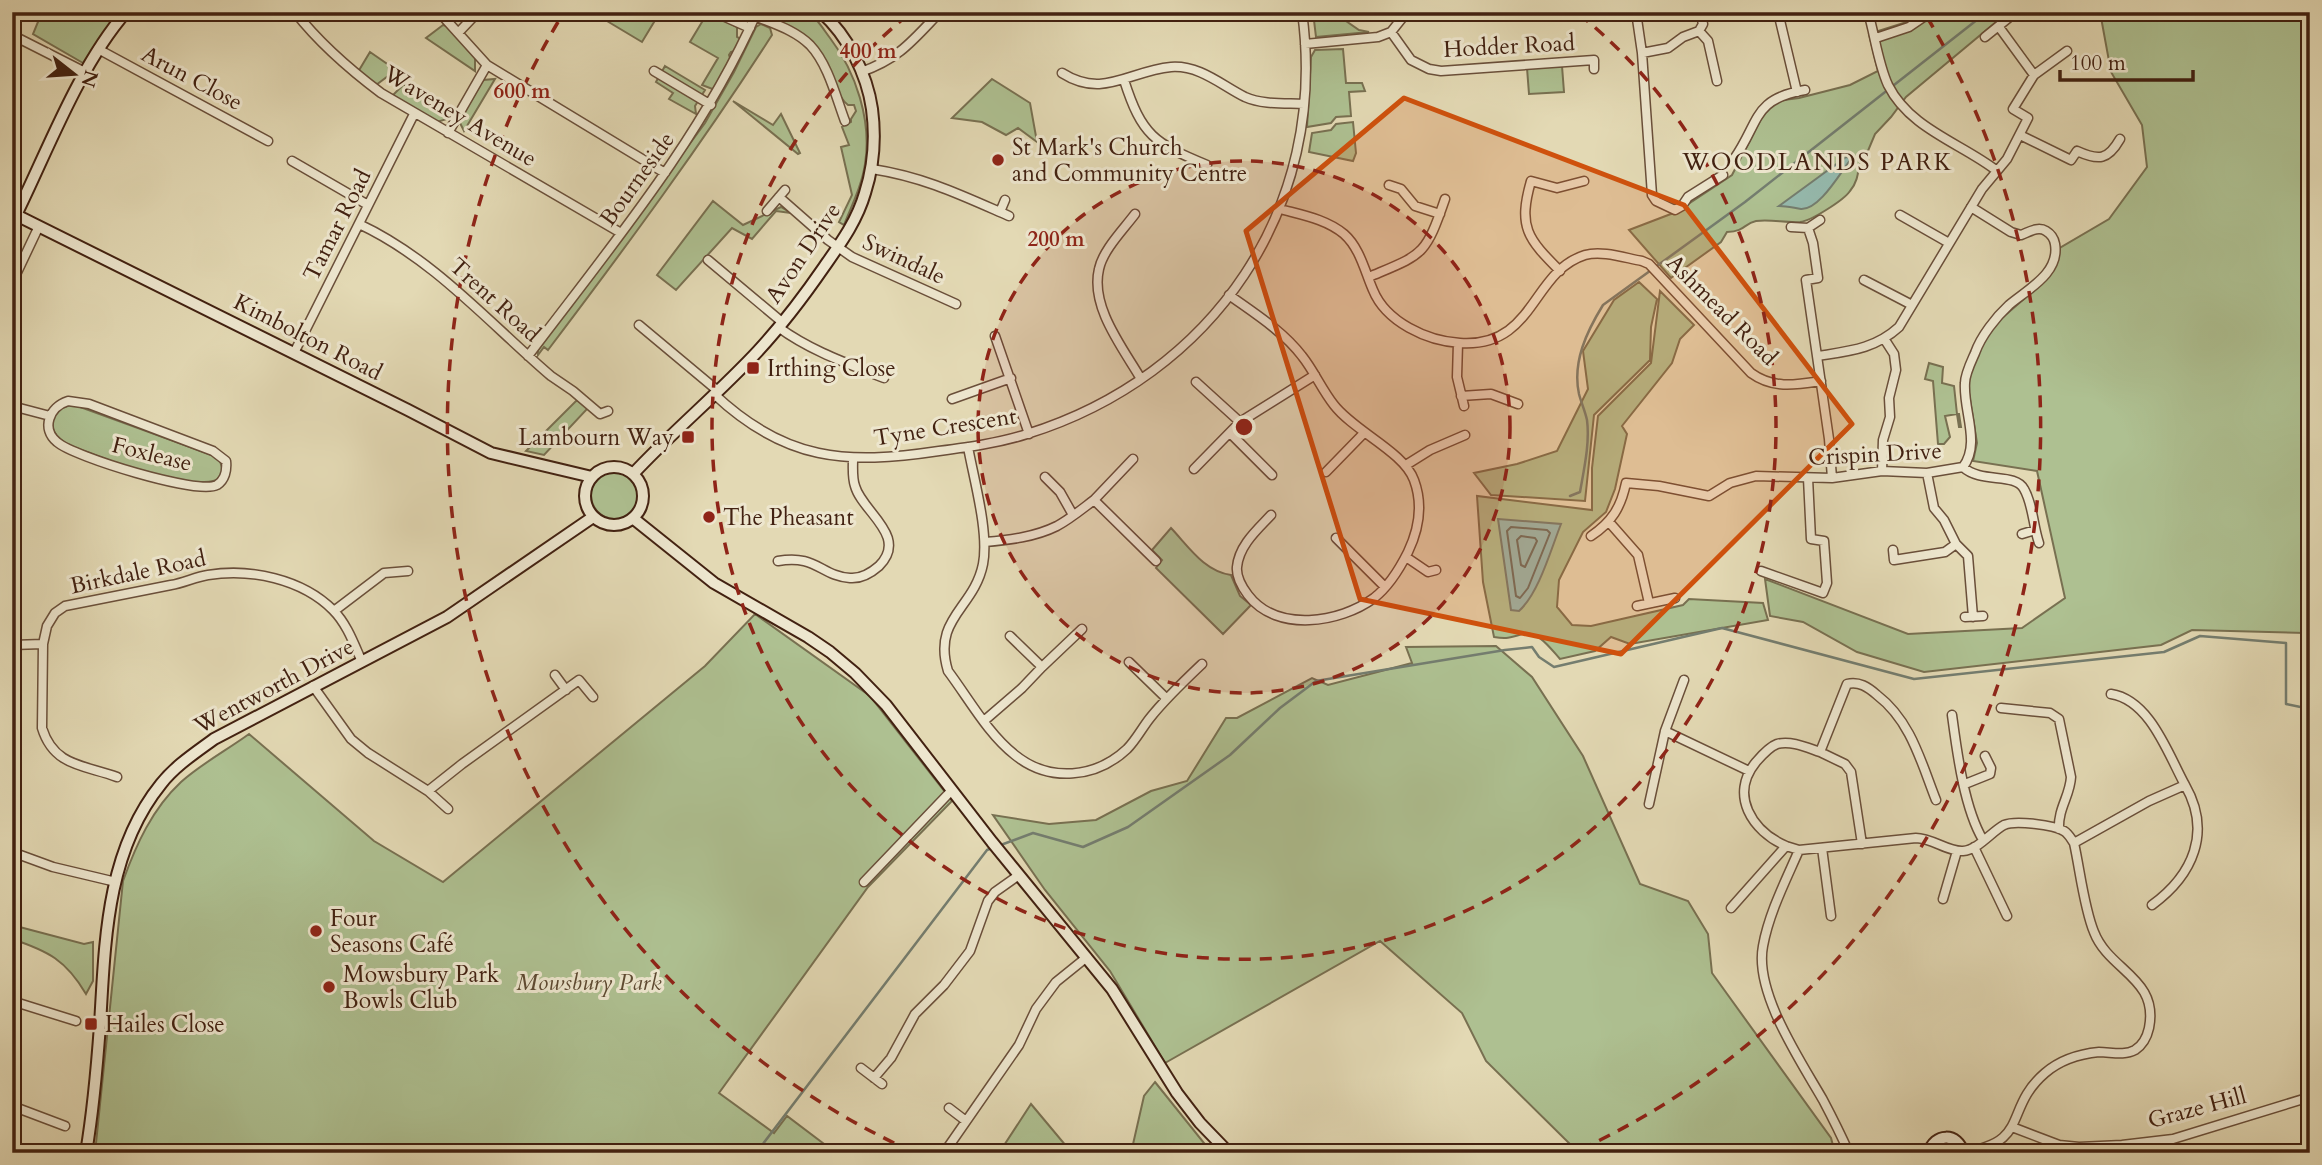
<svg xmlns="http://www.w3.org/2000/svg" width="2322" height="1165" viewBox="0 0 2322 1165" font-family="Cardo,serif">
<rect width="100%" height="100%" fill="#e3d9b4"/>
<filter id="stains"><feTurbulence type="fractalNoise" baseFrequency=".00286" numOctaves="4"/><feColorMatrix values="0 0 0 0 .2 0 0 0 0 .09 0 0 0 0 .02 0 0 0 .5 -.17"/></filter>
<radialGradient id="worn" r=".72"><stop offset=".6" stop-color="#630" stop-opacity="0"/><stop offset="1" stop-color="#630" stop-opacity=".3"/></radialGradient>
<path fill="#aec091" stroke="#787051" stroke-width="2" d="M42 12H119L83 63 33 34Z
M592 12H637L654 22 642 42Z
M708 12 737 27V37L741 39 736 51 731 52 729 55 731 61 715 90 702 85 718 58 690 42Z
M766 12C778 12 792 10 804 12 815 14 823 29 830 38 856 72 872 121 865 164 862 185 852 205 844 225L839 222 852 195 841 147 849 145 842 127 851 122V119L856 111 854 105H848C840 99 838 90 834 81 819 43 807 32 769 17Z
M1313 12H1333L1359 30 1369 32 1316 37Z
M1922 12H2008L1906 97 1891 117 1875 134 1865 158 1858 166C1859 174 1856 184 1850 191 1844 200 1811 221 1800 222 1785 223 1771 219 1756 221 1743 224 1746 231 1727 232L1721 242 1671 278 1629 230 1676 212 1732 175 1763 115 1776 101 1799 98 1850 85 1878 71 1869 34 1910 21Z
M2100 12H2310V605L2305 633 2192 630 2161 645 1924 672 1857 652 1803 622 1770 616 1765 579 1908 634 2022 628 2065 598 2037 471 1973 461 1977 443 1967 381 1979 351 1994 325 2040 285 2058 249 2109 219 2147 167 2142 125 2111 72Z
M761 24 770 28 772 35C702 144 626 247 548 350L544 347 538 355V350L705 123 734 72 756 27Z
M443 25 447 26 475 58V71L426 38Z
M1343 49 1346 83H1362L1365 91 1349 92 1351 116 1336 117 1331 123 1307 127 1311 57 1315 50Z
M370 52 396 70 376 85 358 72Z
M665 66 705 90 695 106 696 114 669 99 673 93 656 82Z
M1562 66 1564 92 1529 94 1527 68Z
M495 79 464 131 459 121 483 80Z
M992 79 1030 103 1037 142 1018 128 1006 135 982 122 952 118Z
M404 84 452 112 447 119 437 122 392 96Z
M733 101 773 125 781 114 800 153 798 154Z
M1353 122 1356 153 1353 161 1309 152 1312 133 1331 130 1336 124Z
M713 201 743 225 781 207 791 213 776 211 752 239 732 228 676 290 657 275Z
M1639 282 1657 299 1651 327 1650 360 1594 415 1585 501 1491 495 1474 473 1517 464 1557 451 1588 389 1583 351 1614 300Z
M1660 291 1694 325 1680 339 1672 363 1622 426 1627 434 1615 489 1606 512 1583 532 1559 580 1557 607 1572 625 1591 626 1683 605 1689 599 1763 603 1768 620 1630 644 1611 637 1595 651 1560 659C1550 648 1538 630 1522 634 1510 638 1506 639 1494 637L1483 582 1477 496 1592 510V468L1598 416 1651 363Z
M1929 363 1943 367 1942 383 1954 386 1957 414H1959L1961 427H1959L1957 414 1945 416 1950 437 1944 444H1938L1933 381 1925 379Z
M577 400 588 408 544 455 526 451Z
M72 404 212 455 220 461 223 471 217 480C181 491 106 459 71 446 55 438 47 428 57 410Z
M591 495a24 24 0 1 1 48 0a24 24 0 1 1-48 0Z
M1171 528C1189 547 1204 571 1231 575L1240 596 1251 605 1223 634 1156 568 1162 560 1152 550Z
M755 614 870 696 952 801 868 887 719 1093 774 1133 787 1116 836 1153H95L123 881C136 845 152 809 181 782 201 764 227 750 249 734L374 841 443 882 705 666Z
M1496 646 1532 677 1583 756 1640 884 1688 901 1708 934 1712 973 1831 1138 1835 1153H1579L1486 1061 1462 1013 1380 941 1165 1063 1110 971 1045 890 993 815 1049 824 1096 820 1151 791 1187 781 1226 718H1237L1312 678 1328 685 1412 663 1406 647Z
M12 925 84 944 93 942V981L86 994C66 960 48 951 12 939Z
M1155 1082 1212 1153H1131L1144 1096Z
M1031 1104 1072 1153H999Z"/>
<path fill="#95baae" stroke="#747d6f" stroke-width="2" d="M1846 157 1852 158C1841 171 1820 210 1801 209 1794 208 1787 206 1779 206Z
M1498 519 1561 524C1551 549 1539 593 1519 611L1511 610Z"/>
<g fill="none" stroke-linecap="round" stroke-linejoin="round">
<path stroke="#6c6e60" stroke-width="2" d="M1511 527 1547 530 1550 533 1528 588 1520 598 1516 596 1507 531Z
M1521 536 1535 538 1537 541 1525 567 1521 565 1517 540Z"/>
<path stroke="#747d6f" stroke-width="2.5" d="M2090 12 2092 16
M1570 496 1580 492C1584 469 1590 443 1587 420 1585 411 1581 402 1579 394 1572 362 1587 331 1603 305L1745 202 1987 12
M998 846 1033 833 1083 847 1128 827 1230 755 1280 708 1316 681 1505 650 1532 647 1539 657 1554 667 1722 628 1914 679 2164 652 2200 636 2286 643V704L2310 709
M756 1153 987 850 992 848"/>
<g stroke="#6a4f3a" stroke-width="11">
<path id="street" d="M295 12C320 44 349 69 381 93L621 233
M439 12 487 65 665 173
M714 12 750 28
M1636 12 1642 53 1652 195 1656 201 1675 210 1682 206 1688 197 1723 175
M1778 12 1797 92
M1868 12C1875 36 1878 63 1888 85 1910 129 1961 143 1997 171
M755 16C774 24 795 30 810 45 828 64 836 97 845 121
M1999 27 2034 75
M1699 31 1708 41 1717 81
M1391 32 1411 60 1429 69 1441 71 1594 60V69
M458 33 478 12
M12 35 85 72
M1985 37 2011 16
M1876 38 1909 27 1931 12
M1305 44 1378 37 1391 32 1407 12
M98 49 268 141
M1642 53 1668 48 1683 37 1699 31 1703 24 1700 12
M654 71 711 105
M861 72C899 59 913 40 940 12
M1062 73C1103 99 1129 71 1171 67 1200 65 1221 85 1245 97 1263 105 1286 103 1304 104
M1124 80C1142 136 1154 143 1207 165
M448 133 487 65
M2020 135 2071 160 2077 151C2099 161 2108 160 2120 139
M1734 159C1760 122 1752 99 1805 90
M292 161 368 205
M872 169C924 177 961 195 1009 216
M1389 185 1401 189 1415 206 1440 214
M779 197 828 240 852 257 956 304
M1280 209C1302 215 1326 219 1344 234 1360 248 1365 272 1373 290 1386 322 1427 341 1460 343 1535 348 1531 272 1585 255 1602 250 1625 258 1642 261L1649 264 1751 373C1773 389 1795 385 1821 381
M767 211 785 190
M1000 212 1005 200
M1135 214C1123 230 1103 250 1099 269 1090 307 1123 348 1141 379
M1900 215 1949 243
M359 224C434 259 489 323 551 376L573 391 600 414 608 411
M1791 227 1808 228 1820 220
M1808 228 1813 243 1818 278 1806 280 1829 439 1832 478
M708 260 782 322
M1560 271C1527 238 1518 227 1531 181L1557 188 1584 181
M1369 277C1423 254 1425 257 1445 199
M1864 280 1912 305
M12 283 39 226
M1229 295C1254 313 1283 331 1302 356 1314 371 1322 390 1334 405 1354 431 1404 452 1414 480 1423 504 1419 529 1408 552 1400 568 1388 587 1374 598 1340 623 1277 633 1248 595 1242 587 1236 577 1237 567 1239 545 1258 529 1271 515
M639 325 718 391
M778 327C811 351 846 363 884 378
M995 336 1029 434
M1458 343 1457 377 1464 406
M294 353 414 114
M528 356C611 246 701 139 757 12
M1818 356C1849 351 1875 349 1899 327L1982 189 2007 159 2028 118 2013 109 2034 75 2067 51
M1196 382 1240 422
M714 394C785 461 846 465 939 451 969 447 999 443 1027 434 1213 376 1329 208 1302 12
M1461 396 1491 394 1518 404
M952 399 1011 378
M68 401 89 404 213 451 226 461C227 470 225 480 217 485 198 495 74 457 57 442 41 429 49 407 68 401Z
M12 406 50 416
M1230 433 1272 475
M968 447C974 480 989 532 983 564 974 609 932 618 948 671 969 699 988 734 1015 755 1050 783 1096 778 1127 749 1136 740 1142 728 1150 718 1165 699 1183 682 1202 664
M1406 465 1430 450 1465 435
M1963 467C1981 484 2015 472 2024 489 2033 504 2033 526 2039 543
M1194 469 1240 422 1315 375
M1882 471 1883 440 1890 417 1889 398 1896 370 1894 354 1885 340
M1326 472 1364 433
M1927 473 1934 508 1944 520 1956 544 1968 556 1973 617
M1045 477 1060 492 1073 515
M1094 500 1133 459
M1609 522 1638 555 1649 603
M2022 534 2035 530
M1591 536C1612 522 1621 507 1626 483L1659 486 1709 496 1730 483 1756 476 1832 478 1882 471 1927 473 1963 467C1981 443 1963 411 1965 383 1965 374 1971 362 1975 353 1981 336 1996 317 2009 305 2028 289 2060 273 2055 244 2054 238 2051 234 2046 231 2038 226 2029 232 2021 235L2011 232 1971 207
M1336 538 1385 587
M985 542C1009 540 1035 537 1057 526 1070 519 1082 509 1094 500L1156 561
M1893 550 1894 560 1945 552 1956 544
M1406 557 1428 572 1436 570
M778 561C816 554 821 576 850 578 862 579 871 573 879 566 909 536 862 512 855 486 852 478 853 467 853 459
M1761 571 1823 593 1827 583 1824 541 1811 539 1808 478
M1637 606 1675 598
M334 611 384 573 408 571
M1965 617 1983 616
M12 645 43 644
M1129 662 1166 698
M1042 667 1082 629
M555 675 566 690
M313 686 351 739 368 753 428 791 462 764 579 680 593 697
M2111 694C2150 700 2168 754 2185 785
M2001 708 2050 713 2059 719 2071 777C2070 796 2058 808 2059 829
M1952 715C1957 752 1964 808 1983 840
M985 720 1022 688 1042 667 1010 636
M1665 731 1749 771
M117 777C85 765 54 767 42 728L43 644 47 626 55 613 65 606C101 599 136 592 171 585 184 583 195 577 208 575 250 568 302 579 333 610 347 624 354 644 362 662
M1965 784 1990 774 1991 768 1985 756
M428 791 448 809
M1649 804 1665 731 1684 680
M2074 843 2149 801 2185 785C2212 832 2193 875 2152 905
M1862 844 1851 772 1845 764 1820 752 1847 684C1859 681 1868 687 1877 695 1911 721 1921 762 1936 800
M1786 846C1752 831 1729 795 1756 762 1762 755 1769 747 1777 744 1791 740 1808 748 1820 752
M1974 847 2007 916
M1822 848 1831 916
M12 852 53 867 116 882
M864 882 952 790
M1943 899 1957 851
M1731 908 1786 846 1799 850
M12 1001 76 1021
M861 1068 882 1084
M874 1078 891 1058 915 1014 944 985 970 951 988 901 995 892 1019 875
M12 1106 65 1126
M949 1108 966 1121
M2012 1127 2059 1145 2079 1147 2122 1145 2173 1139 2310 1097
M944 1153 1019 1045 1036 1009 1056 982 1087 957
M1849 1153C1841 1135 1832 1117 1823 1100 1800 1060 1754 992 1763 946 1769 913 1786 880 1799 850L1916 838C1932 838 1948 852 1963 851 1978 850 1991 832 2004 825 2015 820 2054 825 2064 831 2069 834 2071 839 2074 843 2080 870 2084 908 2094 932 2109 971 2159 978 2149 1028 2147 1037 2143 1045 2135 1050 2124 1056 2111 1052 2099 1052 2079 1054 2060 1060 2045 1073 2003 1109 2031 1143 1963 1152"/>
</g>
<g stroke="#422111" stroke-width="14">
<path id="secondary" d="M12 213 408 410 491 453 592 477
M16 215C48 150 79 66 126 12
M585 496a29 29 0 1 1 58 0a29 29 0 1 1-58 0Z
M633 474C673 431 718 394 758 351 782 325 804 296 824 267 840 244 857 221 865 193 874 165 876 139 872 109 867 74 848 36 821 12
M634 519 714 583 808 637 830 652 855 673 886 705 992 842 1112 989 1177 1093 1200 1123 1229 1153
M86 1153C93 1111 97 1067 100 1025 105 942 106 852 161 784 175 766 195 753 214 739L447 617 593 517
M1929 1153C1934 1133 1958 1132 1963 1153"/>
</g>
<use href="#street" stroke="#ede6ce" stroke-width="8"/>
<use href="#secondary" stroke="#ede6ce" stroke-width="10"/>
</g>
<path fill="#cf510d" fill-opacity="0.2" stroke="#cf510d" stroke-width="5" stroke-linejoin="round" d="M1404 98 1684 205 1852 424 1621 654 1360 599 1246 231Z"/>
<circle cx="1244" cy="427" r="266" fill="#8f2418" fill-opacity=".12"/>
<g fill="none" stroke="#8f2418" stroke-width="3.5" stroke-dasharray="12 9">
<circle cx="1244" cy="427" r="266"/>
<path d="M1579 14A532 532 0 1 1 909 14"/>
<path d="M913 1152A797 797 0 0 1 561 17M1927 17A797 797 0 0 1 1575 1152"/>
</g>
<g fill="#8f2418" stroke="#ede6ce" stroke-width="2.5">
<circle cx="998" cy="160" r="7"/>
<rect x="746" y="361" width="14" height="14" rx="3.5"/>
<rect x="681" y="430" width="14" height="14" rx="3.5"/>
<circle cx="709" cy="517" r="7"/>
<circle cx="316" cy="931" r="7"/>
<circle cx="329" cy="987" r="7"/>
<rect x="84" y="1017" width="14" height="14" rx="3.5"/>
</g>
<g text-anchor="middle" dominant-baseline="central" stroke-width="6" stroke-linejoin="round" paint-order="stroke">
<g font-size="23" fill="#422111" stroke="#ede6ce">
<text transform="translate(1509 46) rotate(-3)">Hodder Road</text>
<text transform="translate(192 78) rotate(28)">Arun Close</text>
<text transform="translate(460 116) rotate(31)">Waveney Avenue</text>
<text transform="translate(637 179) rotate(-54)">Bourneside</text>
<text transform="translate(337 225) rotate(-63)">Tamar Road</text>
<text transform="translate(803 253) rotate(-56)">Avon Drive</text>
<text transform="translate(904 259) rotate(25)">Swindale</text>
<text transform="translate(495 300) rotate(42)">Trent Road</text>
<text transform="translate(1722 310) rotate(45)">Ashmead Road</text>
<text transform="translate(308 337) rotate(27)">Kimbolton Road</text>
<text transform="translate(945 427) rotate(-9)">Tyne Crescent</text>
<text transform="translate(152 454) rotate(14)">Foxlease</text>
<text transform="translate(1875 454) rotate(-3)">Crispin Drive</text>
<text transform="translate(138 572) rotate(-12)">Birkdale Road</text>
<text transform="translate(274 686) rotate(-28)">Wentworth Drive</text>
<text transform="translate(2197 1108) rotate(-15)">Graze Hill</text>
</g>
<g font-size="23" fill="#422111" stroke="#ede6ce" text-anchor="start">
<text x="1012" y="147">St Mark's Church<tspan x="1012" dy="26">and Community Centre</tspan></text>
<text x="767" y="368">Irthing Close</text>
<text x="674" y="437" text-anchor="end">Lambourn Way</text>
<text x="723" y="517">The Pheasant</text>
<text x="330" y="918">Four<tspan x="330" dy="26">Seasons Café</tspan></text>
<text x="343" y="974">Mowsbury Park<tspan x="343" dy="26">Bowls Club</tspan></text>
<text x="105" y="1024">Hailes Close</text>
</g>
<g font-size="23" font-style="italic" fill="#5d4931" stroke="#ede6ce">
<text x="589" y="982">Mowsbury Park</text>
</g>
<g font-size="24" letter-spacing="2" fill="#422111" stroke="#ede6ce">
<text x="1818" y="162">WOODLANDS PARK</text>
</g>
</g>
<circle cx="1244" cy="427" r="10" fill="#8f2418" stroke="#ede6ce" stroke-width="3.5"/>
<g font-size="21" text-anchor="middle" font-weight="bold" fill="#8f2418" stroke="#ede6ce" stroke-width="6" stroke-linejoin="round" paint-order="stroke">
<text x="868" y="58">400 m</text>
<text x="522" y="98">600 m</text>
<text x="1056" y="246">200 m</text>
</g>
<rect width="2322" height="1165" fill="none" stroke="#e3d9b4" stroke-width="42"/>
<rect x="14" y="14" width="2294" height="1137" fill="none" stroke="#422111" stroke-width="3.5"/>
<rect x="21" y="21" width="2280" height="1123" fill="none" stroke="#422111" stroke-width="2"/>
<g transform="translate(74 74) rotate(107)" stroke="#ede6ce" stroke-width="5" paint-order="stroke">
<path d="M0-5L12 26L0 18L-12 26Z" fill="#422111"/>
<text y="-10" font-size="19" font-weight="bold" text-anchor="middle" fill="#422111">N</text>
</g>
<path d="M2060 70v10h133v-10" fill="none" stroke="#422111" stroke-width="3.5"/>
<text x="2070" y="70" font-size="21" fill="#422111" stroke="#ede6ce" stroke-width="5" paint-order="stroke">100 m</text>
<rect width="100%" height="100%" filter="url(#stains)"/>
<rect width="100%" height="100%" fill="url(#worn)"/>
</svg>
